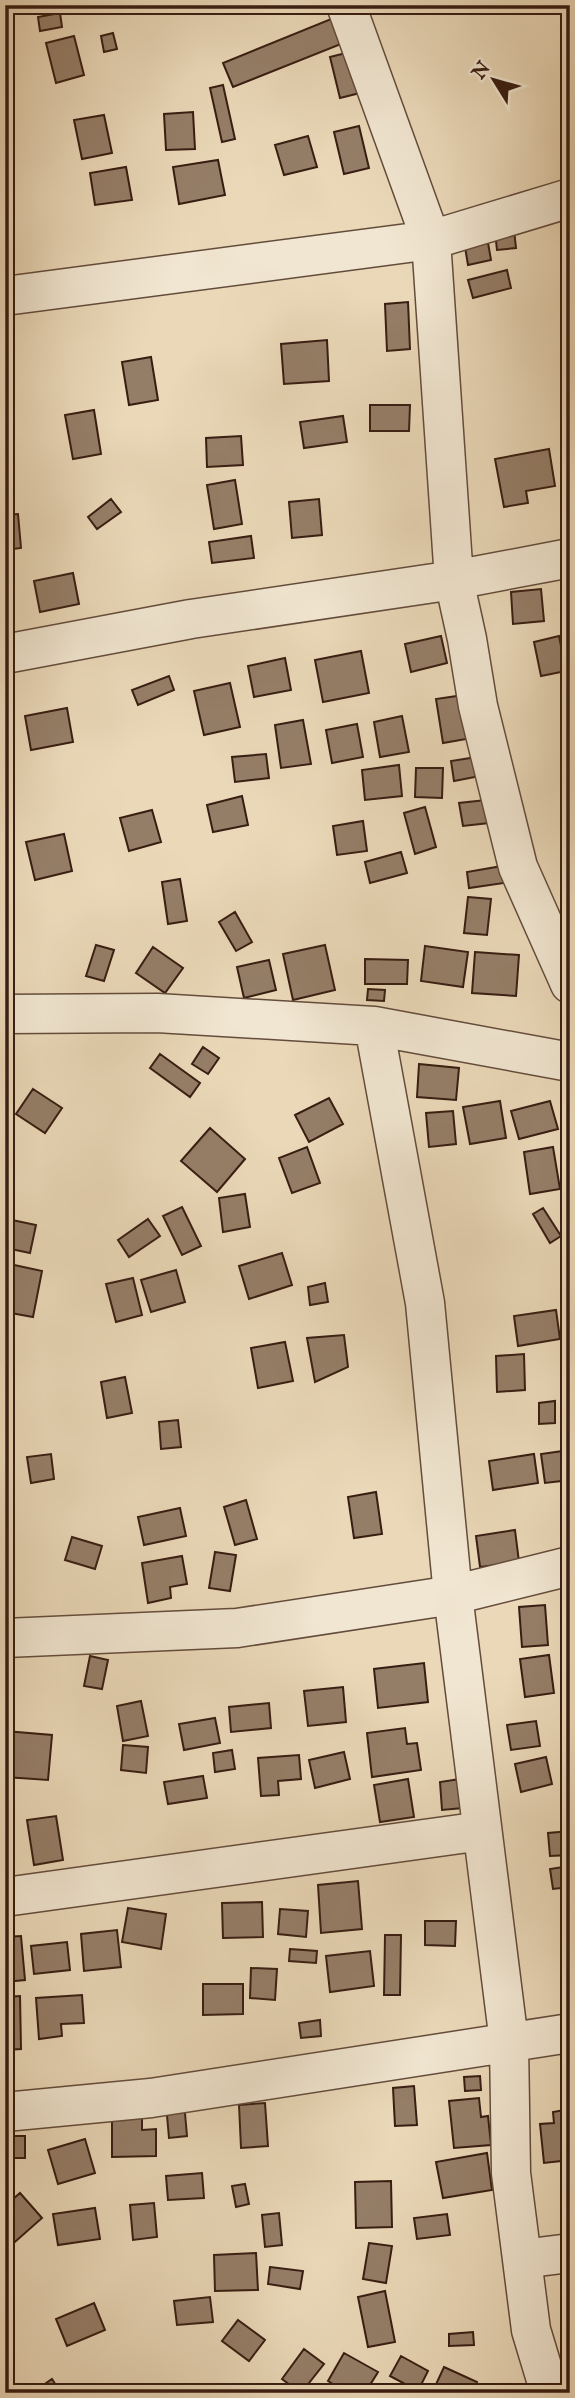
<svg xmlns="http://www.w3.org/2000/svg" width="575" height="2398" viewBox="0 0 575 2398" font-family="'IM FELL English',serif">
<rect width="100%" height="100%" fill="#ead8b8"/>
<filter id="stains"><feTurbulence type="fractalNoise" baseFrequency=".00286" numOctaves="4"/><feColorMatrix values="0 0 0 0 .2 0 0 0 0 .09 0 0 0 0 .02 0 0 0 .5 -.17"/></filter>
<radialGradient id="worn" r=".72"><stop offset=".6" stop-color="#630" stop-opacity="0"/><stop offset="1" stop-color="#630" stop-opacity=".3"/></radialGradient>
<path fill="#957e68" stroke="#381d12" stroke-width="2" d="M60 13 62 27 40 31 38 17Z
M336 17 346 42 233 87 223 63Z
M113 33 117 49 104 52 101 36Z
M74 36 84 75 56 83 46 43Z
M350 52 360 93 340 98 330 57Z
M223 85 235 139 222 142 210 88Z
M193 112 195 149 166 150 164 114Z
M104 115 112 153 82 159 74 120Z
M359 126 369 168 344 174 334 132Z
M308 136 317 167 284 175 275 145Z
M218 160 225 195 179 204 173 167Z
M126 167 132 200 95 205 90 173Z
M514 230 516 248 497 250 495 232Z
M487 237 491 260 468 265 464 241Z
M507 270 511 288 473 298 468 280Z
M408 302 410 349 387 351 385 304Z
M327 340 329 381 284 384 281 344Z
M151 357 158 400 129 405 122 362Z
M370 405H410L409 431H370Z
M94 410 101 454 73 459 65 415Z
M343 416 347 442 304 448 300 422Z
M241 436 243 465 207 467 206 438Z
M549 449 555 486 526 491 528 503 504 507 495 459Z
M235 480 242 524 214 529 207 485Z
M111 499 121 512 97 529 88 517Z
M319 499 322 535 292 538 289 502Z
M18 514 21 548 5 550V515Z
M251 536 254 558 212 563 209 542Z
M73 573 79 604 40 612 34 581Z
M541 589 544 621 513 624 511 592Z
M570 611V640L564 612Z
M441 636 447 663 411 672 405 644Z
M559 636 566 671 541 676 534 642Z
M361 651 369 693 323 702 315 660Z
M285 658 291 690 254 697 248 666Z
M169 676 174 690 138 705 132 690Z
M230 683 240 727 204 735 194 691Z
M464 695 472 738 443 743 436 699Z
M67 708 73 742 31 750 25 716Z
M402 716 409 752 380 757 374 722Z
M303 720 311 764 281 768 275 725Z
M357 724 363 757 332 763 326 730Z
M266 754 269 778 235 782 232 757Z
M477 757 480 776 454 781 451 761Z
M399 765 402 796 365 800 362 770Z
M416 768H443L442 798 415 797Z
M242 796 248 825 213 832 207 805Z
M495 799 498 822 463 826 459 803Z
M425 807 436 847 415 854 404 813Z
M152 810 161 842 129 851 120 818Z
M363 821 367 851 337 855 333 826Z
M64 834 72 871 35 880 26 842Z
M401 852 407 873 370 883 365 862Z
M502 866 504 883 469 888 467 872Z
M180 879 187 921 168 924 162 882Z
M468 897 491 899 487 935 464 933Z
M5 905 13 907 8 934 5 933Z
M235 912 252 942 236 951 219 922Z
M96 945 114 950 104 981 86 976Z
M325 945 335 990 293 1000 283 954Z
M425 946 468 952 463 987 421 981Z
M153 947 183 968 165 993 136 973Z
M475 952 519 955 516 996 472 993Z
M365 959 408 960 407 984H365Z
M269 960 276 990 244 998 237 967Z
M368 989 385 990 384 1001 367 1000Z
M203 1047 219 1058 208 1074 192 1064Z
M160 1054 200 1083 190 1097 150 1068Z
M419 1064 459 1068 456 1100 417 1097Z
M33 1089 62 1108 45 1133 16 1114Z
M329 1098 343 1124 309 1142 295 1115Z
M570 1099V1133L565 1134 562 1100Z
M500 1101 506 1138 470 1144 463 1107Z
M550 1101 558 1129 519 1139 511 1111Z
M453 1111 456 1144 429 1147 426 1113Z
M210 1128 245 1159 217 1192 181 1161Z
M307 1147 320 1183 292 1193 279 1158Z
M553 1147 560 1189 530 1194 524 1152Z
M245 1194 250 1227 223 1232 219 1198Z
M182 1207 201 1246 182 1255 163 1216Z
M543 1208 561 1236 550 1243 533 1214Z
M148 1219 160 1236 129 1257 118 1240Z
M12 1220 36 1225 30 1253 6 1248Z
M282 1253 292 1285 249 1299 239 1266Z
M5 1263 42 1271 33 1317 5 1312Z
M176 1270 185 1302 151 1312 141 1280Z
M133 1278 142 1315 116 1322 106 1284Z
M325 1283 328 1302 310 1305 308 1287Z
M556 1310 560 1339 518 1346 514 1316Z
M344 1335 348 1367 315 1382 307 1338Z
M285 1342 293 1381 258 1388 251 1348Z
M524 1354 525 1390 497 1392 496 1356Z
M5 1360H11V1376H5Z
M125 1377 132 1413 107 1418 101 1382Z
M555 1401V1423L539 1424V1403Z
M178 1420 181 1447 161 1449 159 1422Z
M570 1450V1480L545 1483 541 1454Z
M51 1454 54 1479 31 1483 27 1457Z
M534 1454 538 1483 493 1490 489 1461Z
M376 1492 382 1534 354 1538 348 1497Z
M246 1500 257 1539 235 1545 224 1507Z
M180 1508 186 1536 144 1545 138 1517Z
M515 1530 519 1562 480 1567 476 1536Z
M72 1537 102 1546 95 1569 65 1560Z
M215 1552 236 1555 230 1591 209 1588Z
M182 1556 187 1584 170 1587 171 1598 148 1603 142 1563Z
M545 1605 548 1645 522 1647 519 1607Z
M549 1655 554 1693 525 1697 520 1659Z
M90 1656 108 1660 102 1689 84 1686Z
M424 1663 428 1702 378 1708 374 1669Z
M343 1687 346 1722 308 1726 304 1691Z
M141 1701 148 1736 123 1741 117 1706Z
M269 1703 271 1728 231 1732 229 1707Z
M215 1718 220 1743 184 1750 179 1724Z
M536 1721 540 1746 511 1750 507 1725Z
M405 1728 407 1744 417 1743 421 1770 372 1777 367 1733Z
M5 1731 52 1735 48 1780 5 1777Z
M123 1745 148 1747 146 1773 121 1770Z
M232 1750 235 1769 215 1772 213 1753Z
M344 1752 350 1779 315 1788 309 1760Z
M299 1755 301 1779 278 1781 279 1795 261 1796 258 1758Z
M546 1757 552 1784 521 1792 515 1764Z
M203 1776 207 1798 168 1804 164 1782Z
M408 1779 414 1817 380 1822 374 1785Z
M460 1779 463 1808 442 1810 440 1782Z
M56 1816 63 1860 34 1865 27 1820Z
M570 1831V1855L550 1856 548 1833Z
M5 1857H8L11 1884H5Z
M570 1866V1887L553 1889 550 1869Z
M358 1881 362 1929 321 1933 318 1885Z
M262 1902 263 1937 223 1938 222 1903Z
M128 1908 166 1914 161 1949 122 1942Z
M280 1909 308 1911 306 1937 278 1934Z
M425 1921H456L455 1946 425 1945Z
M117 1930 121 1967 84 1971 81 1934Z
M385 1935H401L400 1995H384Z
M21 1936 25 1980 5 1982V1937Z
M67 1942 70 1970 34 1974 31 1946Z
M290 1949 317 1951 316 1963 289 1961Z
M370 1951 374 1986 330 1992 326 1956Z
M251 1968 277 1969 275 2000 250 1998Z
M203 1984H243V2014L203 2015Z
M82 1995 84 2023 61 2024 62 2036 39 2039 36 1998Z
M20 1996 21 2049 5 2050V1997Z
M320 2020 321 2036 301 2038 299 2023Z
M480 2076 481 2090 465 2091 464 2077Z
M414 2086 417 2125 395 2126 393 2088Z
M479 2098 481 2117 488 2116 491 2145 454 2148 449 2101Z
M184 2102 187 2136 169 2138 166 2104Z
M265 2103 268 2146 241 2148 239 2105Z
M570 2109V2160L544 2163 540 2124 554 2123 553 2112Z
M112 2117H142V2130L156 2129V2156L112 2157Z
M10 2136H25V2158H9Z
M85 2139 95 2173 58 2184 48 2150Z
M487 2153 492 2190 443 2198 436 2162Z
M570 2170V2194L565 2195 562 2171Z
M202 2173 204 2198 168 2200 166 2176Z
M391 2181 392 2227 356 2228 355 2182Z
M245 2184 249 2204 236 2207 232 2186Z
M20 2193 42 2218 7 2249 5 2247V2206Z
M154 2203 157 2237 133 2240 130 2205Z
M95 2208 100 2239 58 2245 53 2214Z
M279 2213 282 2245 265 2247 262 2215Z
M447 2214 450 2235 417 2239 414 2218Z
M369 2243 392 2246 386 2283 363 2279Z
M256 2253 258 2290 215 2291 214 2255Z
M270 2267 303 2271 300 2289 268 2284Z
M385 2291 395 2342 368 2347 358 2297Z
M210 2297 213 2322 177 2325 174 2301Z
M94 2303 105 2330 67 2346 56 2319Z
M238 2320 265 2340 249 2361 222 2341Z
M473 2332 474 2345 449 2346V2334Z
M304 2349 324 2364 301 2393 282 2379Z
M344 2353 378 2372 365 2393H348L328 2381Z
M401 2356 428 2371 418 2391 390 2376Z
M444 2367 477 2382 472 2393H432Z
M52 2379 61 2393H32Z"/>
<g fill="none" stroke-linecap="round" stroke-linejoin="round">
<g stroke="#644c3c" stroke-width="41">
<path id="minor" d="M5 296 431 240 570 198
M570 558 454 580 467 639 478 706 518 867 570 984
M5 654 191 619 454 580 431 240 346 5
M5 1014 157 1013 374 1026 570 1062
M374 1026 425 1303 453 1595 509 2042 511 2173 531 2330 550 2393
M5 1638 237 1628 453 1595 570 1566
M5 1897 482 1831
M5 2112 151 2098 570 2033
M522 2259 570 2253"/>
</g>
<use href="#minor" stroke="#f1e6d1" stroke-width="38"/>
</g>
<rect width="575" height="2398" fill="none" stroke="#ead8b8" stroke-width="28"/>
<rect x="7" y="7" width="561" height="2384" fill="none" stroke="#381d12" stroke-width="3.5"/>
<rect x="14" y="14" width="547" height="2370" fill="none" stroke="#381d12" stroke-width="2"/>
<g transform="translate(494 80) rotate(307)" stroke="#f1e6d1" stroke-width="5" paint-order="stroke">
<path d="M0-5L12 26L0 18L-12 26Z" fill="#381d12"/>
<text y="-10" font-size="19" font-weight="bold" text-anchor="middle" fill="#381d12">N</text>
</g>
<rect width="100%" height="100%" filter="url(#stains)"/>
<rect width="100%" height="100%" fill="url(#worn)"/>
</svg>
